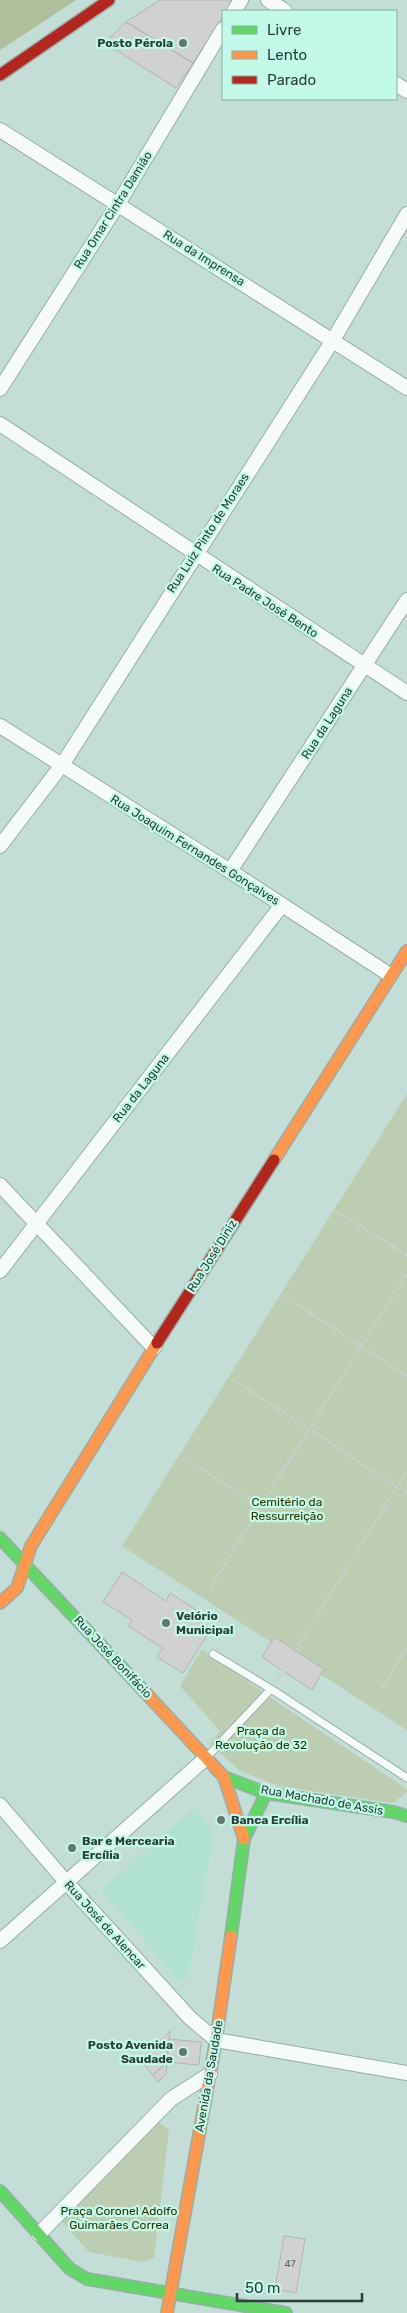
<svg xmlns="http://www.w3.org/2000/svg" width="407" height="2313" viewBox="0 0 407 2313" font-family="Rubik,sans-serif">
<rect width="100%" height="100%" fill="#c2ded6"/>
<path fill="#b1e1d3" d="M195 1807 214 1831 188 1977 181 1983 102 1890Z"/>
<path fill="#bdcdb1" d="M407 1094V1730L122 1546Z
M202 1649 283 1706 407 1789V1792L393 1803 278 1786 240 1771 210 1744 220 1731 180 1686Z
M157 2121 169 2130 154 2258 143 2262 89 2252 61 2221Z"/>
<path fill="#aebf9a" d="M0 0H76L0 50Z"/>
<path fill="#d1d1d3" stroke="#b1b5b4" d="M160 0H234L227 11H223V17L193 63 126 22Z
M126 22 193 63 176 88 105 43Z
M122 1572 166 1601 170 1593 198 1611 194 1618 211 1629 183 1673 157 1657 163 1648 128 1626 132 1620 103 1602Z
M274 1637 324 1669 312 1690 262 1657Z
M170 2031 167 2062 153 2075 140 2060Z
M168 2039 201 2042 199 2065 166 2062Z
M167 2062 166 2074 158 2082 153 2075Z
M284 2236 305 2239 296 2293 275 2289Z"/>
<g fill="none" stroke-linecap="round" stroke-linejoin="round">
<g stroke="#98aea8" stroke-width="9">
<path id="lane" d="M213 1654 271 1689 407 1778
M206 1758 271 1689"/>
</g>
<g stroke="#98aea8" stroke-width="16">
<path id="street" d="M268 0 285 11
M234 11 241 0
M396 84 407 91
M0 130 407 388
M0 389 118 204 223 29
M0 424 407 693
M0 726 230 871 390 975
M0 846 62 765 333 340 407 214
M230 871 407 600
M0 1185 154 1348
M0 1271 282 905
M0 1805 66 1882 190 2018 216 2040 407 2073
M0 1941 206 1758
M39 2234 171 2099 210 2074"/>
</g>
<g stroke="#98aea8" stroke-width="14">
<path id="fast" d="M0 1538 142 1689
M224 1777 266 1793 393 1812 407 1816
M231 1936 244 1839 266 1793
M0 2191 70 2269 87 2279 286 2313"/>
</g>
<g stroke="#98aea8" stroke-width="14">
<path id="slow" d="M274 1160 407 951
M0 1603 17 1588 31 1546 157 1343
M142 1689 224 1777 244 1839
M167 2313 216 2040 231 1936"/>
</g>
<g stroke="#98aea8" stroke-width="14">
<path id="jam" d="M0 75 109 0
M157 1343 274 1160"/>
</g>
<path stroke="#c9d1cf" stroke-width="3" stroke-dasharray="2.5 2.5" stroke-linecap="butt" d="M337 1212 407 1255
M284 1296 407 1376
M232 1379 407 1493
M183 1458 261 1506
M211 1586 407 1273
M277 1680 407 1471
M382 1688 407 1648"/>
<use href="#lane" stroke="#f6faf9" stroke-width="7"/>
<use href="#street" stroke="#f6faf9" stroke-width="14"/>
<use href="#fast" stroke="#63d668" stroke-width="11"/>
<use href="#slow" stroke="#ff974d" stroke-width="11"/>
<use href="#jam" stroke="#b3261e" stroke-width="11"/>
</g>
<g fill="#5f7770" stroke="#c2f9e8" stroke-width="2">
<circle cx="183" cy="43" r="5"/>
<circle cx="166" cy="1623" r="5"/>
<circle cx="221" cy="1820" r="5"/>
<circle cx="72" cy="1848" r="5"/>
<circle cx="183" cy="2052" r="5"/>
</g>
<g text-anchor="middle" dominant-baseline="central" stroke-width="4.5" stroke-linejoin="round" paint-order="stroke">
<g font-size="10" fill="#536460">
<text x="290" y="2264">47</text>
</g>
<g font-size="12" font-weight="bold" fill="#293f39" stroke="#c2f9e8" text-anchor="start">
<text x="173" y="43" text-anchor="end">Posto Pérola</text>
<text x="176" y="1616">Velório<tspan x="176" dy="14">Municipal</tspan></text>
<text x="231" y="1820">Banca Ercília</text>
<text x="82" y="1841">Bar e Mercearia<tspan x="82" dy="14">Ercília</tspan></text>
<text x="173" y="2045" text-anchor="end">Posto Avenida<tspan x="173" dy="14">Saudade</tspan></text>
</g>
<g font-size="12" fill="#293f39" stroke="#c2f9e8">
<text transform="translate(113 210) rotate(-58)">Rua Omar Cintra Damião</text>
<text transform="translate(204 258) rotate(32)">Rua da Imprensa</text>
<text transform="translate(208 533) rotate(-57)">Rua Luiz Pinto de Moraes</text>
<text transform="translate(265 601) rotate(33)">Rua Padre José Bento</text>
<text transform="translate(327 723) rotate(-57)">Rua da Laguna</text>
<text transform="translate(195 850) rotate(32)">Rua Joaquim Fernandes Gonçalves</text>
<text transform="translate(141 1088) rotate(-52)">Rua da Laguna</text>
<text transform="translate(212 1256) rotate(-58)">Rua José Diniz</text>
<text transform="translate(113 1657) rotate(47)">Rua José Bonifácio</text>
<text transform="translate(322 1800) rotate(10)">Rua Machado de Assis</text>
<text transform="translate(105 1925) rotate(48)">Rua José de Alencar</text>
<text transform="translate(209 2076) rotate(-80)">Avenida da Saudade</text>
</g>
<g font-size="12" fill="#2f3302" stroke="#c2f9e8">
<text x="287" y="1502">Cemitério da<tspan x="287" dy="14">Ressurreição</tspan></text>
<text x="261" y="1731">Praça da<tspan x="261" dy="14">Revolução de 32</tspan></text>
<text x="119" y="2211">Praça Coronel Adolfo<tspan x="119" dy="14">Guimarães Correa</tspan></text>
</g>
</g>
<rect x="222" y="10" width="175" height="90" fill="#c2f9e8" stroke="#85afa2"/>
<rect x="232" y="26" width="25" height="8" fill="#63d668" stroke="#85afa2"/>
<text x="267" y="35" font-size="15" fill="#293f39">Livre</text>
<rect x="232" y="51" width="25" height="8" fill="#ff974d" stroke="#85afa2"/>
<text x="267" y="60" font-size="15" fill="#293f39">Lento</text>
<rect x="232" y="76" width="25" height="8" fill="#b3261e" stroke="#85afa2"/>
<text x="267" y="85" font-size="15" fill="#293f39">Parado</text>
<path d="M237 2293v8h125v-8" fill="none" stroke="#293f39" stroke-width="2.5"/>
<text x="245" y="2293" font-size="15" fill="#293f39" stroke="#c2f9e8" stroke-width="4" paint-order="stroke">50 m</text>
</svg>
